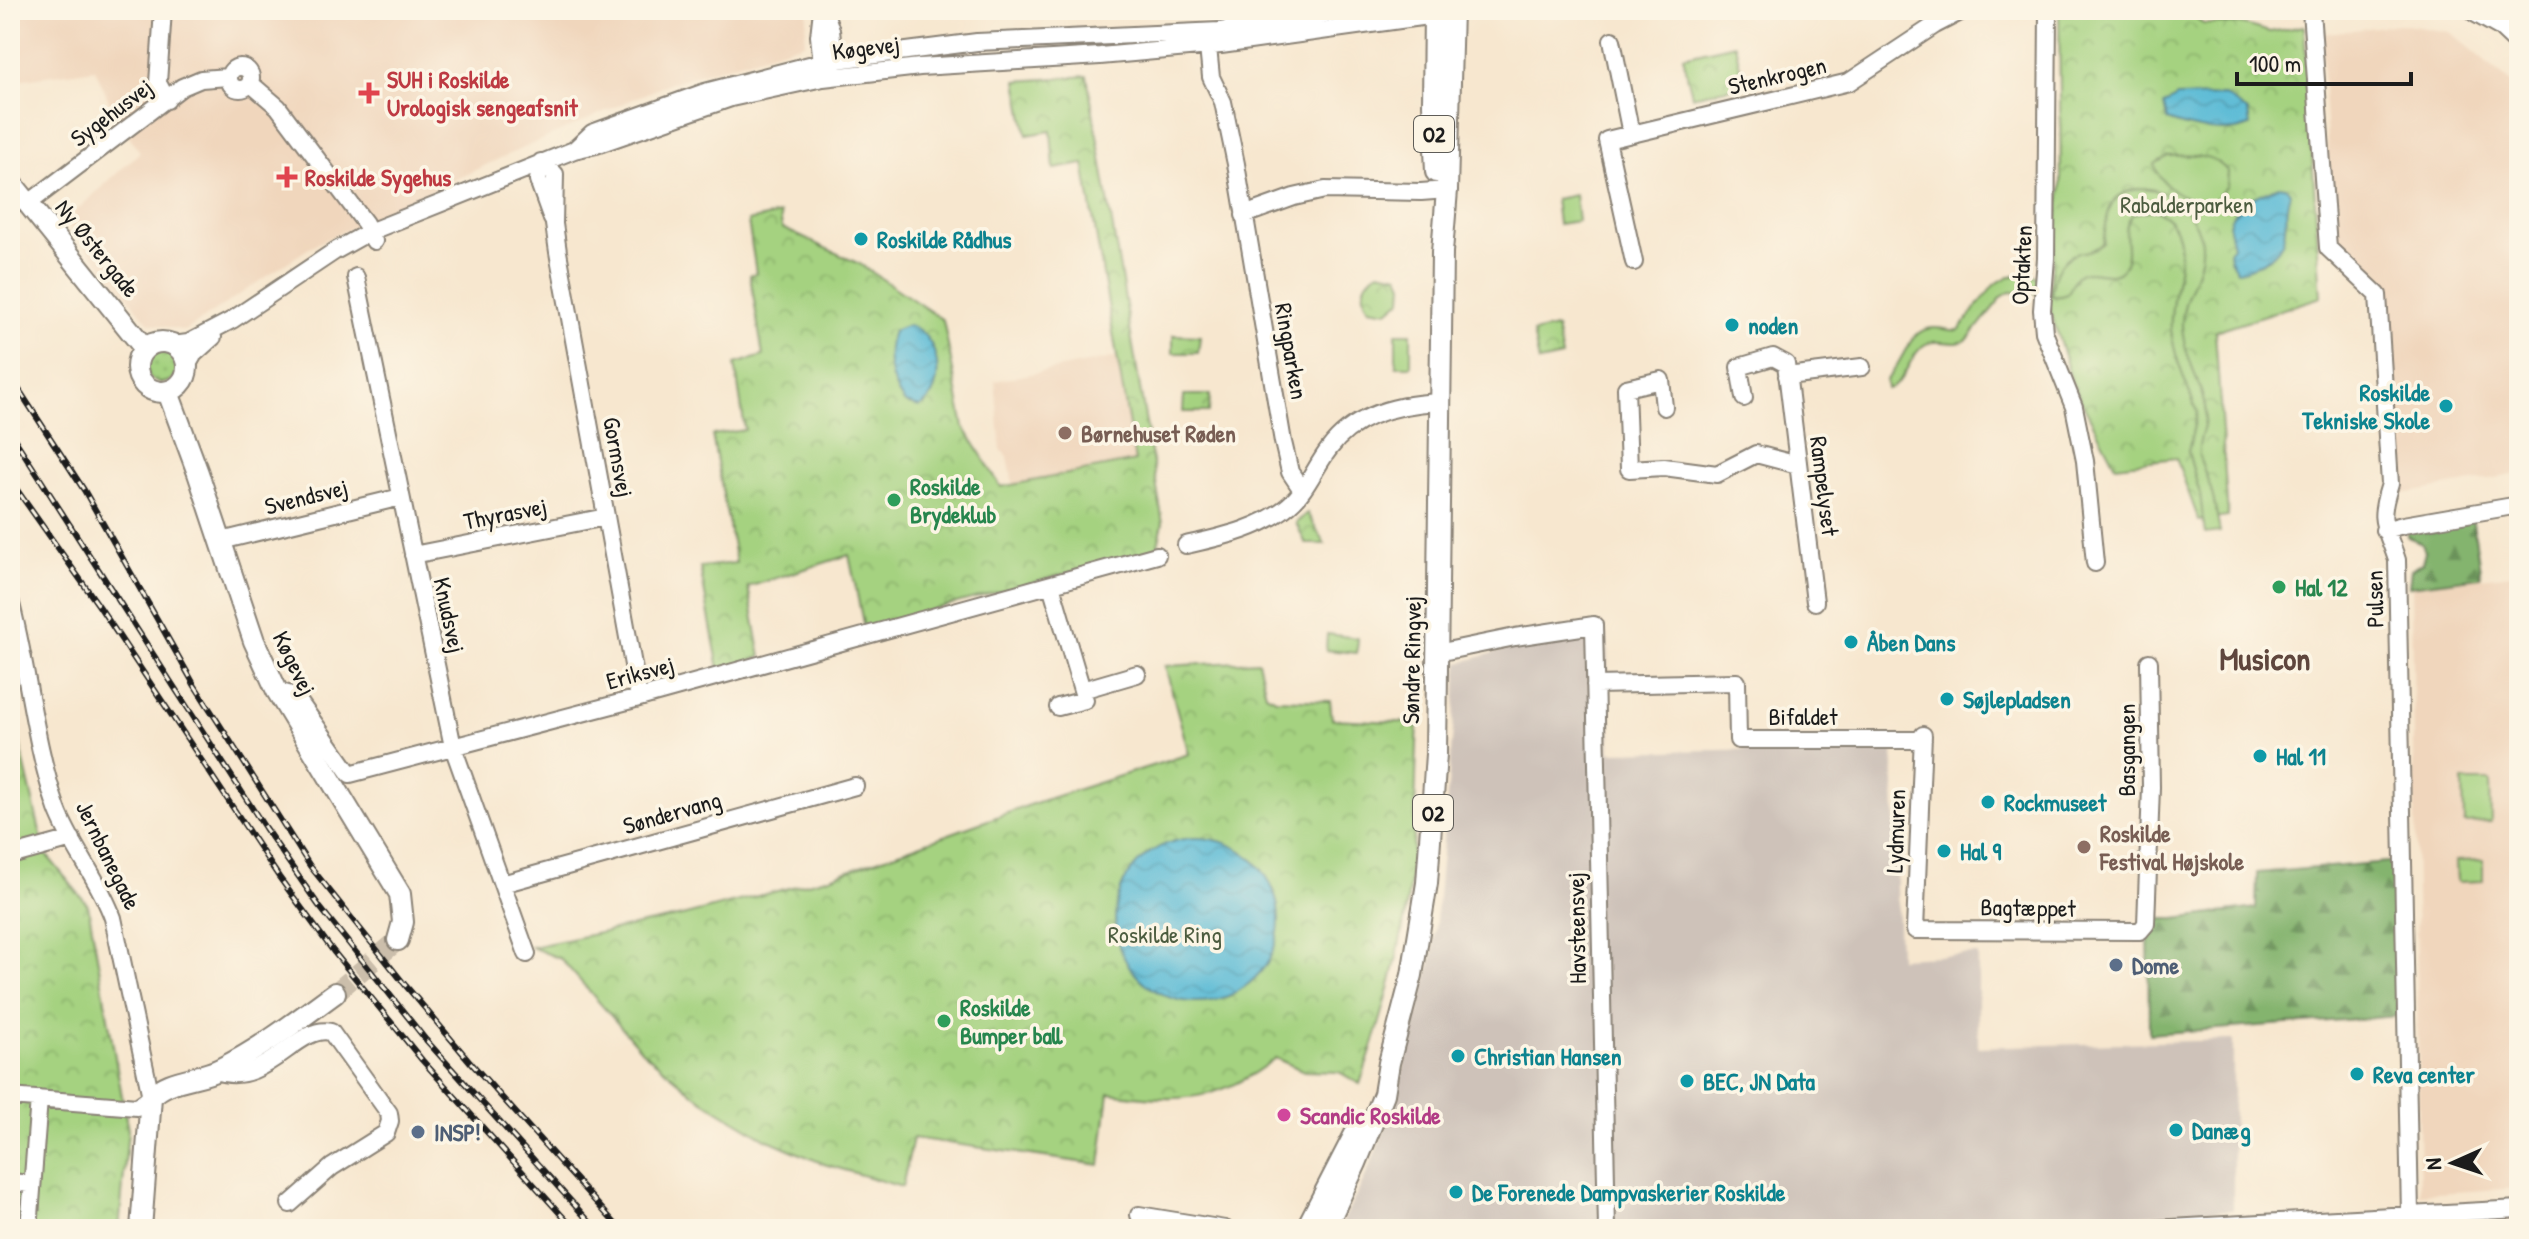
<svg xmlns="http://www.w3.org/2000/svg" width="2529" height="1239" viewBox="0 0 2529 1239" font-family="'Patrick Hand',sans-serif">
<defs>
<pattern id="grass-dots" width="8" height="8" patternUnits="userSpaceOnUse" patternTransform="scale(2)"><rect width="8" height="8" fill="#a5d280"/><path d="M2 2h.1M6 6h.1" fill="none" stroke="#8db46e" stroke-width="1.8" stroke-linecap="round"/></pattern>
<pattern id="forest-firs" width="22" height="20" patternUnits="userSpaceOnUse" patternTransform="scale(2)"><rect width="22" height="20" fill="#84b46e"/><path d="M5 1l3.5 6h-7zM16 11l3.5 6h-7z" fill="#6b925a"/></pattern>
<pattern id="park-crowns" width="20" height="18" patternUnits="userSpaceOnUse" patternTransform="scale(2)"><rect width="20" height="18" fill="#a5d280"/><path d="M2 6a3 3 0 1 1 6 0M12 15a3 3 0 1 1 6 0" fill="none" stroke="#8db46e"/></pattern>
<pattern id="water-waves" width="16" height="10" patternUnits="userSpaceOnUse" patternTransform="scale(2)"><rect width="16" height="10" fill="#57b9d5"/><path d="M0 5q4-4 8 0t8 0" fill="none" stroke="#4b9eb6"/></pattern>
</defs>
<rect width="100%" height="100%" fill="#fcf5e5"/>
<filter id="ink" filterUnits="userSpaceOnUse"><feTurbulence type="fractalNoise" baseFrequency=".0125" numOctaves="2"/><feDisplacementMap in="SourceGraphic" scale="16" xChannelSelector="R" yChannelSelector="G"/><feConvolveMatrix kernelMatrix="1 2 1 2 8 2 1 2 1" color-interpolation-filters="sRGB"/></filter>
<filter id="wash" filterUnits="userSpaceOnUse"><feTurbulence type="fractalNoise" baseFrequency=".006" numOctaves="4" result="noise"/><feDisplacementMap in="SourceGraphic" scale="32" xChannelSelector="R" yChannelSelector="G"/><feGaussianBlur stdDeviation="1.8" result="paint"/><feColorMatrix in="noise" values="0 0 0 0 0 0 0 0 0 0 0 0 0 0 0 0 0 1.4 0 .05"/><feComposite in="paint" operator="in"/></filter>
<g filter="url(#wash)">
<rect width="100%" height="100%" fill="#f7e7cf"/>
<path fill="#f0d6bc" d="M10 10H808L804 43 667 84 501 158 312 246 185 331 149 323 65 221 140 152 115 115 95 69 10 81Z
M2399 24 2450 32 2519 90V474L2397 495 2383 283 2333 240 2321 34Z
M1118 357 1135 461 1013 485 1008 457 1001 450 995 381Z
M2519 573V1188L2420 1194 2412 587Z"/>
<path fill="#cec2b9" d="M1607 635 1611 752 1893 747 1899 958 1978 954V1047L2233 1040V1210L1981 1223H1595V1229H1339L1363 1182 1392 1113 1433 953 1459 663 1528 643Z"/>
<path fill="url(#grass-dots)" stroke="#60774e" stroke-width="2" d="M146 367a16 16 0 1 1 32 0a16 16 0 1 1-32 0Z"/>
<path fill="url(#forest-firs)" stroke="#506845" stroke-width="2" d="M2472 516 2481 577 2409 586 2411 569 2422 563 2425 552 2422 543 2408 537V529Z
M2398 861V1016L2149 1034 2148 919H2175L2256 908 2257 873Z"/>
<path fill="url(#park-crowns)" stroke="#60774e" stroke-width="2" d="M2059 10H2188L2203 24H2241L2270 32 2304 26 2321 297 2215 331 2228 517 2199 521 2176 458 2115 465 2072 383 2048 302 2061 186Z
M1735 44 1744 85 1692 96 1683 56Z
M1087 76 1163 523 1157 549 864 628 849 555 748 587 761 657 719 669 700 567 736 563 712 435 745 430 735 364 763 356 750 275 756 273 748 221 780 214 782 228 860 264 943 320 964 427 1001 487 1135 461 1084 164 1054 169 1051 131 1027 135 1017 81Z
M1575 195 1578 221 1558 224 1555 199Z
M1379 271 1399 275 1403 284 1402 299 1388 311 1369 308C1359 293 1364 280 1379 271Z
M1556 328 1562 357 1539 362 1533 333Z
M1173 335 1200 336 1198 353H1173Z
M1184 395H1210L1209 412H1183Z
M1307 513 1325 544H1306L1296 523Z
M1258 661 1266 694 1276 699 1330 701 1332 719 1418 723C1416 760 1416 797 1414 833 1410 920 1388 1003 1360 1084L1339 1072 1304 1071 1275 1058C1218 1104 1178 1102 1109 1093L1100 1165 913 1138 902 1187 824 1164 766 1139 703 1101 642 1051 561 959 531 947 682 916 830 877 1038 802 1189 754 1165 666Z
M10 701 45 853 88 905 128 1130 119 1229H10Z"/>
<path fill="#a5d280" stroke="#60774e" stroke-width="2" d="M2168 156C2188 155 2215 154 2228 172L2227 186 2213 202C2193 208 2157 184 2155 164Z
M2143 188C2169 190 2193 210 2200 236 2207 269 2181 294 2182 325 2183 354 2200 379 2205 407 2208 424 2197 439 2199 455 2201 467 2208 478 2211 490 2215 503 2217 518 2220 532L2205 534 2200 494 2188 452 2197 412C2187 386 2174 357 2171 329 2167 293 2202 228 2154 210L2134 213C2118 228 2133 249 2124 266 2114 284 2089 264 2077 276 2067 287 2075 298 2051 296 2053 278 2058 259 2078 253 2088 251 2095 250 2103 243 2109 213 2105 193 2143 188Z
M2009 276 2042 277 2040 294 2010 292 2002 297 1968 339C1953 349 1939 336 1924 345 1908 356 1906 384 1887 389L1886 380C1901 367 1907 334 1927 329 1938 325 1948 332 1959 330L1994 285Z
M1396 333H1411V366H1396Z
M1327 634 1358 638 1357 653 1326 650Z
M2463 781H2490L2491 822 2464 823Z
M2483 860V881L2457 882 2456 861Z"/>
<path fill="url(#water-waves)" stroke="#3a6a78" stroke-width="2" d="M2225 96 2248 111 2250 126C2226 136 2191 129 2167 120L2164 105 2177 97Z
M2279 186 2286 187 2290 193C2280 223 2295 246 2262 262 2254 266 2247 271 2237 271L2230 259 2229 251 2233 246C2232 240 2229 229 2229 228 2229 205 2262 193 2279 186Z
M908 325C940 333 949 390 920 407L905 403C889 382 884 356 893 331Z
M1115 920a82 82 0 1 1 164 0a82 82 0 1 1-164 0Z"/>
</g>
<g filter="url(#ink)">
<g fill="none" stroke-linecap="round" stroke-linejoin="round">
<path stroke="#cbbeab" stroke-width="20" stroke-dasharray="20 10" stroke-linecap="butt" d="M335 993 398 940"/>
<g stroke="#8a8276" stroke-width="20">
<path id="minor" d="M163 10 158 83 167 100
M822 10 819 36 823 72
M824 10 831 30 835 67
M2048 10 2046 258 2042 310 2044 332 2074 407 2085 461 2095 563
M2311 10 2328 248 2378 295 2390 484C2377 524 2385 523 2397 560L2410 1215
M1207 37 1211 77 1223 102 1236 164 1283 442 1290 472 1302 490
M1612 40 1631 134
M229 78a11 11 0 1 1 22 0a11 11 0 1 1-22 0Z
M250 83 278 107 365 223 374 241
M575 149 592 133 705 92 821 62 977 42 1220 31 1350 10
M541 162 555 174 554 224 558 252 639 698
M541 162 538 180 552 219
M29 203 182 87 201 79 228 77
M1244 215 1294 197 1325 190 1421 192 1447 190
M1634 262 1607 140 1849 82 1935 25 1964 10
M356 277 453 747 527 954
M173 345 188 343 232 320 335 251 369 232 574 150 596 145 731 98 823 78 920 67 1100 56 1221 45 1443 14
M187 366 194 354 213 337
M1787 376 1862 367
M1744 398 1739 367 1773 357 1786 364 1815 602
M1664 407 1661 380 1626 388 1629 469 1664 467 1717 474 1756 454 1798 465
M2384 530 2403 525 2519 505
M221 541 401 497
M1186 545C1221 537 1261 529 1289 505 1307 490 1315 467 1329 449 1354 415 1399 404 1439 402
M413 555 606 517
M1051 585 1082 690 1137 674
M10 600C28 668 34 743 57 809 71 847 99 879 113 918L151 1097 137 1107 10 1097
M1437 653 1515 637 1594 625 1607 1229
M1595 685 1737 682 1738 740H1923
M277 691 295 696 350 774 639 698 1157 555
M1058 707 1085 700 1082 690
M1923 735 1915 930 2140 931 2146 924 2151 787 2149 662
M10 856 72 839
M502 884 855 786
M216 1071C266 1089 296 1024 331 1032L389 1113 390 1121 386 1133 332 1167 290 1204
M10 1182 32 1184
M1139 1215 1225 1229
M29 1229 39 1099
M2153 1229 2519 1209"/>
</g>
<g stroke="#8a8276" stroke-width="24">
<path id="major" d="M1434 10 1433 104 1436 172
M10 181 145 349
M137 367a25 25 0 1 1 50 0a25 25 0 1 1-50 0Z
M168 392 198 473 254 641 277 691 400 894 403 922 398 940
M141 1229 151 1097C168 1078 198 1080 220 1069 262 1048 298 1020 335 993
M1306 1229 1356 1132
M1325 1229 1356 1163 1384 1094 1389 1063 1412 975 1427 883 1436 754 1442 252 1447 190 1452 10"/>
</g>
<g stroke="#8a8276" stroke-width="28">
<path id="highway" d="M2477 10 2502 24 2519 40"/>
</g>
<use href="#minor" stroke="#fff" stroke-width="16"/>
<use href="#major" stroke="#fff" stroke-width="20"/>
<use href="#highway" stroke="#fff" stroke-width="24"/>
<g stroke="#1c1c1c" stroke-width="6">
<path id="rail" d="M10 376 84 490 195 686 310 866 406 986 472 1064 620 1229
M10 432 265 828 319 906 426 1040 596 1229
M10 480 99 606 279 877 333 951 422 1060 574 1229"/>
</g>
<use href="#rail" stroke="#fcf5e5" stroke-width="3" stroke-dasharray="9" stroke-linecap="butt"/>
</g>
</g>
<g fill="#e0444e" stroke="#fcf5e5" stroke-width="3">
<path d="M365 81h8v8h8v8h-8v8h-8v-8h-8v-8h8z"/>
<path d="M283 165h8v8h8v8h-8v8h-8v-8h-8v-8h8z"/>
</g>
<g fill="#0f9aa8" stroke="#fcf5e5" stroke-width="3">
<circle cx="861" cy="239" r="8"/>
<circle cx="1732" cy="325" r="8"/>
<circle cx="2446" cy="406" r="8"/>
<circle cx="1851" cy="642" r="8"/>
<circle cx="1947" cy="699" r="8"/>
<circle cx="2260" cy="756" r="8"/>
<circle cx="1988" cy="802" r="8"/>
<circle cx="1944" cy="851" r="8"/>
<circle cx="1458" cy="1056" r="8"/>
<circle cx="2357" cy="1074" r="8"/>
<circle cx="1687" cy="1081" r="8"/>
<circle cx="2176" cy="1130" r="8"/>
<circle cx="1456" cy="1192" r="8"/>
</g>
<g fill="#8d6e63" stroke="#fcf5e5" stroke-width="3">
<circle cx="1065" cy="433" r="8"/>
<circle cx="2084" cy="847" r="8"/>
</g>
<g fill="#2e9e5b" stroke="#fcf5e5" stroke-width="3">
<circle cx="894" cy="500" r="8"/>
<circle cx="2279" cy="587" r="8"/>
<circle cx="944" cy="1021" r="8"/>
</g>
<g fill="#5c6f8a" stroke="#fcf5e5" stroke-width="3">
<circle cx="2116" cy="965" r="8"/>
<circle cx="418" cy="1132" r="8"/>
</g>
<circle fill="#d1479c" stroke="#fcf5e5" stroke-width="3" cx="1284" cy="1115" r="8"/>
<g text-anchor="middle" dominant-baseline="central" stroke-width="7" stroke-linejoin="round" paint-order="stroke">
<g fill="#fcf5e5" stroke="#5f5d58" stroke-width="2">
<rect x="1414" y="116" width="40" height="36" rx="6"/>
<rect x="1413" y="795" width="40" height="36" rx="6"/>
</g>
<g font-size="22" font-weight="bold" fill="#1c1c1c">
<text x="1434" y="134">O2</text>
<text x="1433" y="813">O2</text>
</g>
<g font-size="24" fill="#1c1c1c" stroke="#fcf5e5">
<text transform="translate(866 47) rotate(-7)">Køgevej</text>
<text transform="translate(1777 75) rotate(-13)">Stenkrogen</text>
<text transform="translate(111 112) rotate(-37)">Sygehusvej</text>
<text transform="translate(98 248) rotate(51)">Ny Østergade</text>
<text transform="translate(2021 265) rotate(-87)">Optakten</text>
<text transform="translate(1292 351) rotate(80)">Ringparken</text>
<text transform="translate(619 457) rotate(80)">Gormsvej</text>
<text transform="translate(1825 486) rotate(83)">Rampelyset</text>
<text transform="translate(306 496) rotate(-14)">Svendsvej</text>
<text transform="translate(505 513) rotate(-11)">Thyrasvej</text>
<text transform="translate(2374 599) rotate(-91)">Pulsen</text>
<text transform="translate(450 615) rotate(78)">Knudsvej</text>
<text transform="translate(1411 660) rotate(-89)">Søndre Ringvej</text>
<text transform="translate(295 663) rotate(64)">Køgevej</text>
<text transform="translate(640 672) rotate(-15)">Eriksvej</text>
<text x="1803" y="716">Bifaldet</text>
<text transform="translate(2126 750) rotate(-90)">Basgangen</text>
<text transform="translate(672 812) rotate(-16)">Søndervang</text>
<text transform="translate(1895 831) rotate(-88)">Lydmuren</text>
<text transform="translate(109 855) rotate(64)">Jernbanegade</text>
<text transform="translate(2028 907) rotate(1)">Bagtæppet</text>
<text transform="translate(1576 928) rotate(-91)">Havsteensvej</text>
</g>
<g font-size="24" font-weight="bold" fill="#be3a42" stroke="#fcf5e5" text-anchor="start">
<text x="387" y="79">SUH i Roskilde<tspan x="387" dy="28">Urologisk sengeafsnit</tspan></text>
<text x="305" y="177">Roskilde Sygehus</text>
</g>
<g font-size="24" fill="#4c5c3f" stroke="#fcf5e5">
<text x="2187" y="204">Rabalderparken</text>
<text x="1165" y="934">Roskilde Ring</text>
</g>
<g font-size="24" font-weight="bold" fill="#0d838f" stroke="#fcf5e5" text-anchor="start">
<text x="877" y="239">Roskilde Rådhus</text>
<text x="1748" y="325">noden</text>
<text x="2430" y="392" text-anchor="end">Roskilde<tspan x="2430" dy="28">Tekniske Skole</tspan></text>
<text x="1867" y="642">Åben Dans</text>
<text x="1963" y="699">Søjlepladsen</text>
<text x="2276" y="756">Hal 11</text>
<text x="2004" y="802">Rockmuseet</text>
<text x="1960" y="851">Hal 9</text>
<text x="1474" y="1056">Christian Hansen</text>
<text x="2373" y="1074">Reva center</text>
<text x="1703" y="1081">BEC, JN Data</text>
<text x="2192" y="1130">Danæg</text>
<text x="1472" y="1192">De Forenede Dampvaskerier Roskilde</text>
</g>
<g font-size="24" font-weight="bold" fill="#785e54" stroke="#fcf5e5" text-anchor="start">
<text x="1081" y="433">Børnehuset Røden</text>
<text x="2100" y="833">Roskilde<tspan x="2100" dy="28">Festival Højskole</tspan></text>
</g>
<g font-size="24" font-weight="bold" fill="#27864d" stroke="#fcf5e5" text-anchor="start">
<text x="910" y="486">Roskilde<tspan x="910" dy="28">Brydeklub</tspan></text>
<text x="2295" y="587">Hal 12</text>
<text x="960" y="1007">Roskilde<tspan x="960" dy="28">Bumper ball</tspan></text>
</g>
<g font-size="24" font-weight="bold" fill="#4e5e75" stroke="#fcf5e5" text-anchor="start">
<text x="2132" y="965">Dome</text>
<text x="434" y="1132">INSP!</text>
</g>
<g font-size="24" font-weight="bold" fill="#b23c85" stroke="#fcf5e5" text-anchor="start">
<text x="1300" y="1115">Scandic Roskilde</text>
</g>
<g font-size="32" font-weight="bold" fill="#5f463d" stroke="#fcf5e5">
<text x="2265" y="658">Musicon</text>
</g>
</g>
<rect width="2529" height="1239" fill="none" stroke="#fcf5e5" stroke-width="40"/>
<g transform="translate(2453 1163) rotate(267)" stroke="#fcf5e5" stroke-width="6" paint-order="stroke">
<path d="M0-6L14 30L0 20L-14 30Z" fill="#1c1c1c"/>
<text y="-12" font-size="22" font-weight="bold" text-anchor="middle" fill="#1c1c1c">N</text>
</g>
<path d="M2237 72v12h174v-12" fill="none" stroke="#1c1c1c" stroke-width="4"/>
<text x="2249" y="72" font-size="24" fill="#1c1c1c" stroke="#fcf5e5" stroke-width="6" paint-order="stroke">100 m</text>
</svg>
